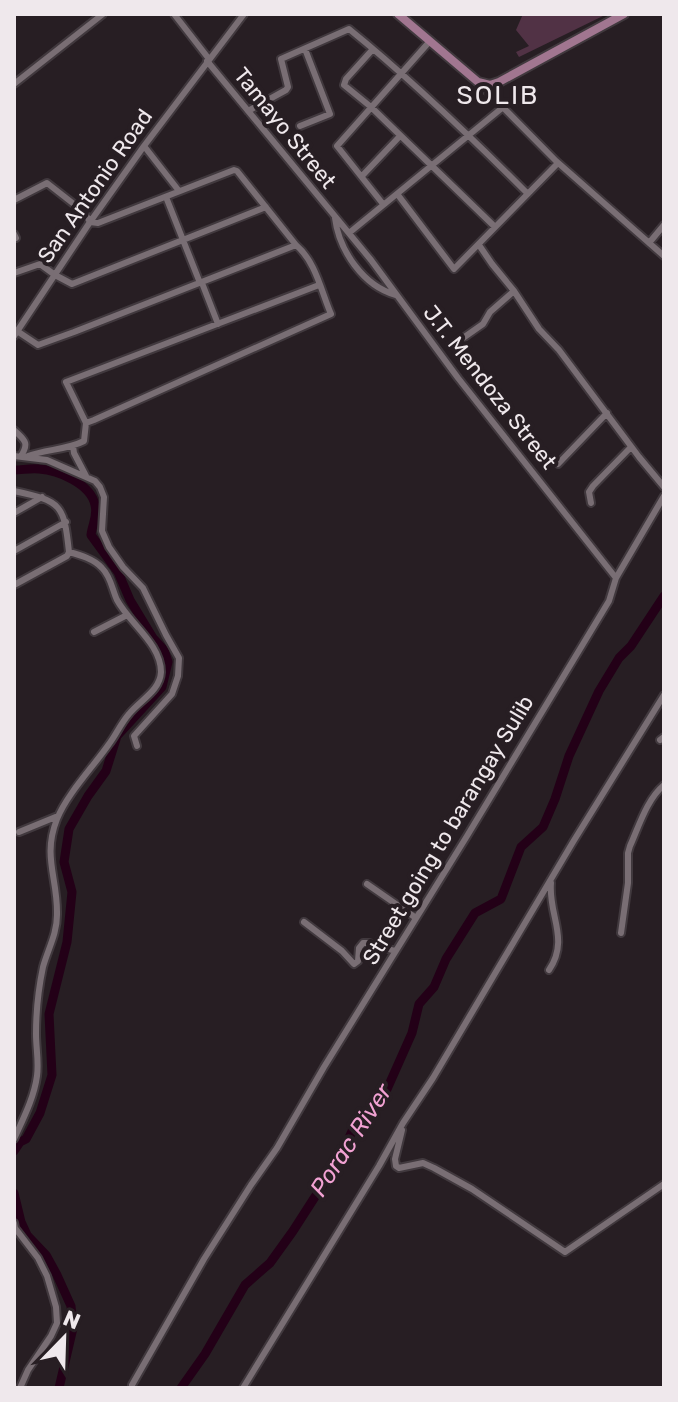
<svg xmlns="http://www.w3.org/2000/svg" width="678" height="1402" viewBox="0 0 678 1402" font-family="Rubik,sans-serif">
<rect width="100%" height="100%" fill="#271e23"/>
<path fill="#513245" d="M523 14H607L519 57 516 52 529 46 516 30Z"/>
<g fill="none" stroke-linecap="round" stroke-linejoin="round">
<path stroke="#230017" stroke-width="9" d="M14 470C22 470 31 468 39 469 58 470 91 484 95 505 98 516 92 525 91 535L118 572 130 600 153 638 164 650 168 662 162 687 117 736 106 771 88 796 69 829 64 862 72 892 67 942 49 1014 52 1075 40 1113 26 1139 20 1142 14 1151
M14 1193 21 1222 27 1235 46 1255 57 1275 71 1306 73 1328 59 1388
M181 1388 205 1354 245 1285 270 1263 293 1231 338 1161 355 1125 380 1105 412 1033 419 1004 434 987 446 959 475 913 501 899 521 847 543 827 555 799 569 756 599 691 619 658 631 646 664 596"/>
<g stroke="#41393e" stroke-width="10">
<path id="minor" d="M174 14 209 59
M373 49 346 79 344 85 371 107 494 226
M207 61 371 260 458 378 616 578
M478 82 556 161 664 256
M14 84 103 14
M248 111 286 90 288 87 281 59 349 29C412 80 470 136 527 193
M300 126 330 114 305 49
M144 146 179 191
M362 176 400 136
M398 195 454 269 558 163
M166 197 200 283
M14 200 47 183 84 212 90 222 98 223 234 170 237 171 296 245C316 262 321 291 331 314L94 420 86 423 66 382 319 285
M383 204 337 146 430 41
M335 218C339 250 363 286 396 295
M349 233 502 108
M14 234 16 238
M649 243 664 225
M479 245 492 264 514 291 539 329 559 350 639 457 664 487
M14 273 40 264 55 275 72 284 266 207
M202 283 218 324
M17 331 38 345 74 332 296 245
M14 336 90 222 144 146 244 14
M463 338 483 324 490 312 514 291
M14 430C24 440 30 442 21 456
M73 446 74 453 86 476
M14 456 47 460 95 481 100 487 104 497 102 531 109 547 123 567 143 588 166 635 179 658 178 676 172 694 134 736 137 746
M28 456C46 449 67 450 84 441L86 423
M558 464 607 413
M14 491C62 501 64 505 69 552
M591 503 589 492 593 486 631 447
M14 513 42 497
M14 551 66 522
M14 585 67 556 69 552
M94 632 127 615
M660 740 664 737
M19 832 58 816
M367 884 416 918
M304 922 342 951 354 964 358 961 359 948 363 943H369L395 951
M621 933 628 883V853L630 846C639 826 647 799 664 785
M549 970C570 939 548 915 551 883
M402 1130 395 1159 396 1166 399 1168 423 1163 434 1168 472 1189 565 1252 664 1184
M14 1139C23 1119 34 1098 37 1076 39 1062 36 1048 36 1034 36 1014 39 986 43 967 48 949 57 934 57 915 58 878 42 857 57 819 67 794 93 767 109 744 116 735 121 723 129 714 140 700 160 691 161 672 161 644 130 624 117 600 112 589 111 577 102 568 94 559 80 555 69 552
M14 1223 15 1228 38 1258 47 1276 56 1307 57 1323 51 1336 28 1370 20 1388
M132 1385 204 1259 251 1185 277 1148 324 1067 467 836 609 601 616 578 664 496
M243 1388 379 1166 403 1123 433 1078 573 842 664 695"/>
</g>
<g stroke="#41393e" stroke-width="12">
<path id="major" d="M398 14 478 82 490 85 499 82 624 14"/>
</g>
<use href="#minor" stroke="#796e74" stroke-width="6"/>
<use href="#major" stroke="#a17690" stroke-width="8"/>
</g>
<g text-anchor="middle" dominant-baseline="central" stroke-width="8" stroke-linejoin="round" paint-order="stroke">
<g font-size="22" fill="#efe8ec" stroke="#271e23">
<text transform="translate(285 128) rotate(51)">Tamayo Street</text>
<text transform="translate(95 186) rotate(-55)">San Antonio Road</text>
<text transform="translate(490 387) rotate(52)">J.T. Mendoza Street</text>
<text transform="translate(448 830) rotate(-59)">Street going to barangay Sulib</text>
</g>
<g font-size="24" font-style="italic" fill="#f2a2d3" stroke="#271e23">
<text transform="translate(351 1140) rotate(-57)">Porac River</text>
</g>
<g font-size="26" letter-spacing="2" fill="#efe8ec" stroke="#271e23">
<text x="498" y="95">SOLIB</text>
</g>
</g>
<rect width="678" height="1402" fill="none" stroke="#efe8ec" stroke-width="32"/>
<g transform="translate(64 1338) rotate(23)" stroke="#271e23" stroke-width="6" paint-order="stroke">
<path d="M0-6L14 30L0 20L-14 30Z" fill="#efe8ec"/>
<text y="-12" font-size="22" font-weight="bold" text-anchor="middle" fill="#efe8ec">N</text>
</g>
</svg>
